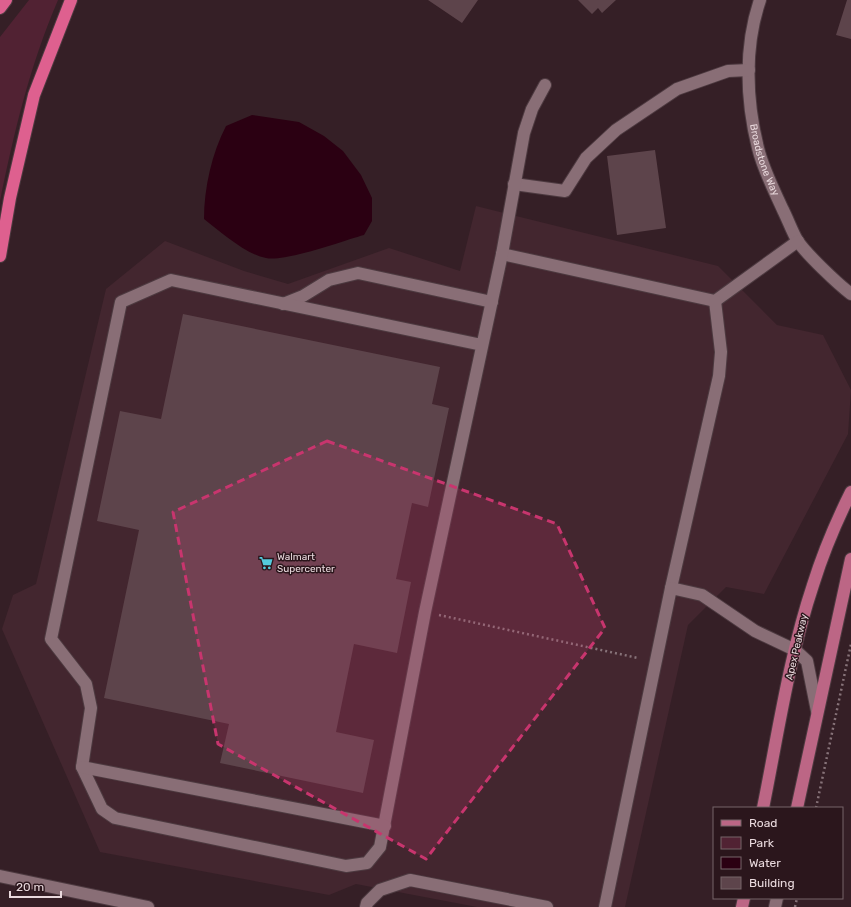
<svg xmlns="http://www.w3.org/2000/svg" width="851" height="907" viewBox="0 0 851 907" font-family="Rubik,sans-serif">
<rect width="100%" height="100%" fill="#351f26"/>
<path fill="#43262f" d="M476 206 718 266 777 325 823 335 851 390 848 434 764 594 726 587 688 625 625 907H477L356 884 329 895 100 852 2 629 13 595 36 584 106 289 165 241 244 271 288 284 389 248 460 271Z"/>
<path fill="#512233" d="M29 0H58C30 65 14 132 0 201V37Z"/>
<path fill="#2b0012" d="M252 115 299 122 324 136 343 151 361 175 372 198V221L364 235C342 241 286 262 266 258 245 254 221 232 204 219 204 188 212 153 226 126Z"/>
<path fill="#5d444b" d="M428 0H478L462 23Z
M578 0H616L602 13 598 8 592 14Z
M847 0H851V39L836 35Z
M655 150 666 228 617 235 607 156Z
M183 314 440 367 432 404 449 408 428 507 412 503 396 579 411 582 397 653 354 644 336 732 374 740 363 793 220 763 229 724 104 698 139 530 97 521 120 411 161 419Z"/>
<g fill="none" stroke-linecap="round" stroke-linejoin="round">
<g stroke="#4d3a40" stroke-width="14">
<g id="minor">
<path id="s1" d="M760 0C744 47 746 100 758 148 763 169 774 190 783 210 788 220 792 231 797 240 806 254 838 284 851 294"/>
<path d="M514 184 565 191 586 158 616 130 677 89 728 71 749 70"/>
<path d="M502 254 715 301 798 241"/>
<path d="M283 304 303 296 329 280 358 273 492 302"/>
<path d="M482 345 171 280 121 302 51 639 86 684 91 708 82 767 102 809 115 818 346 866 367 863 380 847 425 612 502 254 524 133 532 109 545 85"/>
<path d="M671 588 719 376 721 352 715 301"/>
<path d="M82 767 385 826"/>
<path d="M0 876 148 907"/>
<path d="M366 907 367 903 380 890 410 880 547 907"/>
<path d="M605 907 671 588 702 595 755 631 795 650 807 661 817 711"/>
<path d="M775 907 777 898"/>
</g>
</g>
<g stroke="#4d3a40" stroke-width="14">
<path id="major" d="M763 808C778 734 789 657 813 585 823 553 836 522 851 492
M797 808 851 559
M742 907 744 898"/>
</g>
<g stroke="#4d3a40" stroke-width="14">
<path id="highway" d="M0 8 6 0
M0 256 10 198 34 95 71 0"/>
</g>
<path stroke="#877379" stroke-width="2.5" stroke-dasharray="2 3" stroke-linecap="butt" d="M439 615 638 658
M816 808 851 644
M795 907 797 898"/>
<use href="#minor" stroke="#896e76" stroke-width="12"/>
<use href="#major" stroke="#bc6685" stroke-width="12"/>
<use href="#highway" stroke="#de608f" stroke-width="12"/>
</g>
<path fill="#c8356e" fill-opacity="0.2" stroke="#c8356e" stroke-width="3" stroke-dasharray="8 5" stroke-linejoin="round" d="M327 441 557 524 605 628 426 859 218 744 173 512Z"/>
<defs>
<g id="supermarket-bare" transform="scale(1.08)"><path d="M-6-5.5h2.5l.6 2H6L4.5 2H-2.5L-4.4-4H-6ZM-1.5 3.2a1.3 1.3 0 1 0 .1 0ZM3 3.2a1.3 1.3 0 1 0 .1 0Z" fill="#54cadd" stroke="#2b161c" stroke-width="2.5" paint-order="stroke"/></g>
</defs>
<g fill-rule="evenodd">
<use href="#supermarket-bare" x="266" y="563"/>
</g>
<g text-anchor="middle" dominant-baseline="central" stroke-width="3" stroke-linejoin="round" paint-order="stroke">
<g font-size="10" fill="#e9d9dd" stroke="#2b161c">
<text stroke="none"><textPath href="#s1" startOffset="163">Broadstone Way</textPath></text>
<text transform="translate(797 647) rotate(-77)">Apex Peakway</text>
</g>
<g font-size="10" fill="#e9d9dd" stroke="#2b161c" text-anchor="start">
<text x="277" y="557">Walmart<tspan x="277" dy="12">Supercenter</tspan></text>
</g>
</g>
<rect x="713" y="807" width="130" height="92" fill="#2b161c" stroke="#776469"/>
<rect x="721" y="820" width="20" height="6" fill="#bc6685" stroke="#776469"/>
<text x="749" y="827" font-size="12" fill="#e9d9dd">Road</text>
<rect x="721" y="837" width="20" height="12" fill="#512233" stroke="#776469"/>
<text x="749" y="847" font-size="12" fill="#e9d9dd">Park</text>
<rect x="721" y="857" width="20" height="12" fill="#2b0012" stroke="#776469"/>
<text x="749" y="867" font-size="12" fill="#e9d9dd">Water</text>
<rect x="721" y="877" width="20" height="12" fill="#5d444b" stroke="#776469"/>
<text x="749" y="887" font-size="12" fill="#e9d9dd">Building</text>
<path d="M10 891v6h51v-6" fill="none" stroke="#e9d9dd" stroke-width="2"/>
<text x="16" y="891" font-size="12" fill="#e9d9dd" stroke="#2b161c" stroke-width="3" paint-order="stroke">20 m</text>
</svg>
